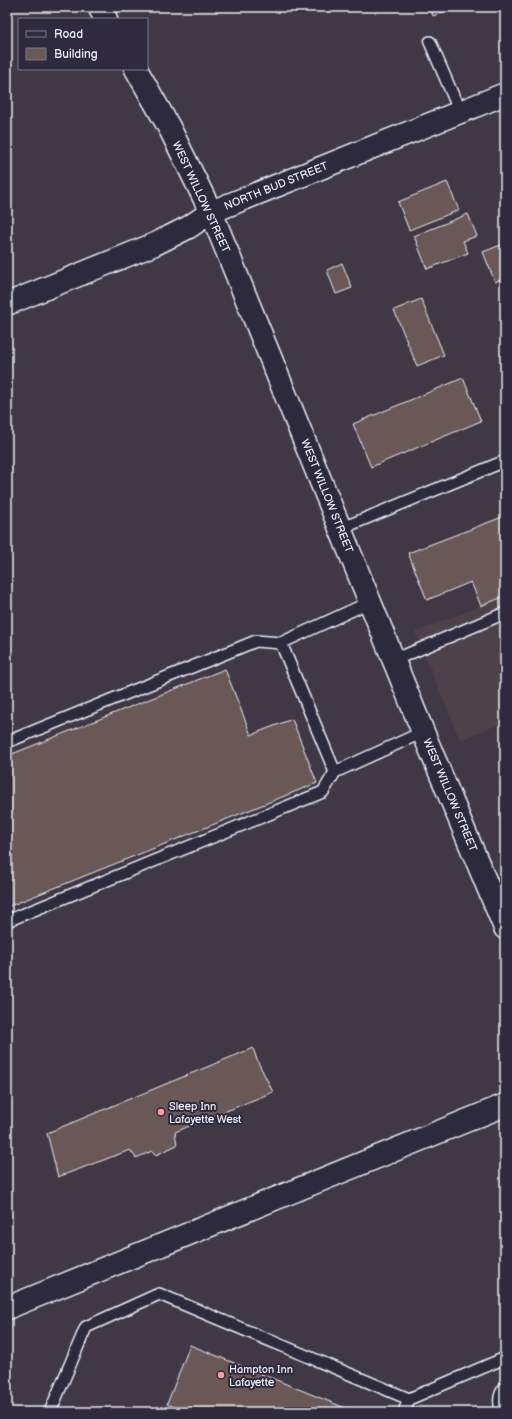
<svg xmlns="http://www.w3.org/2000/svg" width="512" height="1419" viewBox="0 0 512 1419" font-family="'Balsamiq Sans',sans-serif">
<rect width="100%" height="100%" fill="#413845"/>
<filter id="ink" filterUnits="userSpaceOnUse"><feTurbulence type="fractalNoise" baseFrequency=".025" numOctaves="2"/><feDisplacementMap in="SourceGraphic" scale="8" xChannelSelector="R" yChannelSelector="G"/><feConvolveMatrix kernelMatrix="1 2 1 2 8 2 1 2 1" color-interpolation-filters="sRGB"/></filter>
<g filter="url(#ink)">
<path fill="#4d424a" d="M505 596V722L460 740 415 632Z"/>
<path fill="#6a5957" stroke="#e8f1f8" d="M430 7H455L433 16Z
M447 182 459 210 409 230 398 202Z
M468 214 477 236 463 241 468 253 427 269 414 236Z
M503 244 505 248V278L495 282 483 252Z
M342 263 352 288 336 294 327 270Z
M421 299 444 355 417 366 394 310Z
M463 378 481 421 371 467 353 424Z
M505 516V596L481 606 471 582 427 600 408 553Z
M225 669 251 735 292 719 317 783 7 907V756Z
M253 1048 257 1060 273 1092 175 1132 177 1145 156 1155 152 1151 136 1158 130 1150 58 1177 47 1133Z
M190 1345 355 1412H186L167 1404Z"/>
<g fill="none" stroke-linecap="round" stroke-linejoin="round">
<g stroke="#e8f1f8" stroke-width="14">
<path id="service" d="M430 42 460 112
M340 529 505 461
M370 602 281 643 335 772 423 732
M394 660 505 613
M7 742 256 641 281 643
M7 921 323 792 335 772
M50 1412 86 1327 159 1294 409 1399 505 1358
M404 1412 409 1399
M502 1412C498 1402 499 1394 505 1387"/>
</g>
<g stroke="#e8f1f8" stroke-width="25">
<path id="minor" d="M7 304 155 244 189 227 211 212 505 94
M7 1308 505 1105"/>
</g>
<g stroke="#e8f1f8" stroke-width="25">
<path id="secondary" d="M99 7 106 19
M136 69 170 129 211 212 423 732 505 928"/>
</g>
<use href="#service" stroke="#2f2a3d" stroke-width="11"/>
<use href="#minor" stroke="#2f2a3d" stroke-width="22"/>
<use href="#secondary" stroke="#2f2a3d" stroke-width="22"/>
</g>
</g>
<g fill="#ff9aa2" stroke="#2f2a3d" stroke-width="1.5">
<circle cx="161" cy="1112" r="4"/>
<circle cx="221" cy="1375" r="4"/>
</g>
<g text-anchor="middle" dominant-baseline="central" stroke-width="4" stroke-linejoin="round" paint-order="stroke">
<g font-size="11" fill="#e8f1f8" stroke="#2f2a3d">
<text transform="translate(276 186) rotate(-22)">NORTH BUD STREET</text>
<text transform="translate(201 197) rotate(65)">WEST WILLOW STREET</text>
<text transform="translate(327 496) rotate(68)">WEST WILLOW STREET</text>
<text transform="translate(450 795) rotate(67)">WEST WILLOW STREET</text>
</g>
<g font-size="11" fill="#e8f1f8" stroke="#2f2a3d" text-anchor="start">
<text x="169" y="1106">Sleep Inn<tspan x="169" dy="13">Lafayette West</tspan></text>
<text x="229" y="1369">Hampton Inn<tspan x="229" dy="13">Lafayette</tspan></text>
</g>
</g>
<rect width="512" height="1419" fill="none" stroke="#2f2a3d" stroke-width="24"/>
<rect x="12" y="12" width="488" height="1395" fill="none" stroke="#e8f1f8" stroke-width="1.5" filter="url(#ink)"/>
<rect x="18" y="18" width="130" height="52" fill="#2f2a3d" stroke="#797a88"/>
<rect x="26" y="31" width="20" height="6" fill="#2f2a3d" stroke="#797a88"/>
<text x="54" y="38" font-size="12" fill="#e8f1f8">Road</text>
<rect x="26" y="48" width="20" height="12" fill="#6a5957" stroke="#797a88"/>
<text x="54" y="58" font-size="12" fill="#e8f1f8">Building</text>
</svg>
